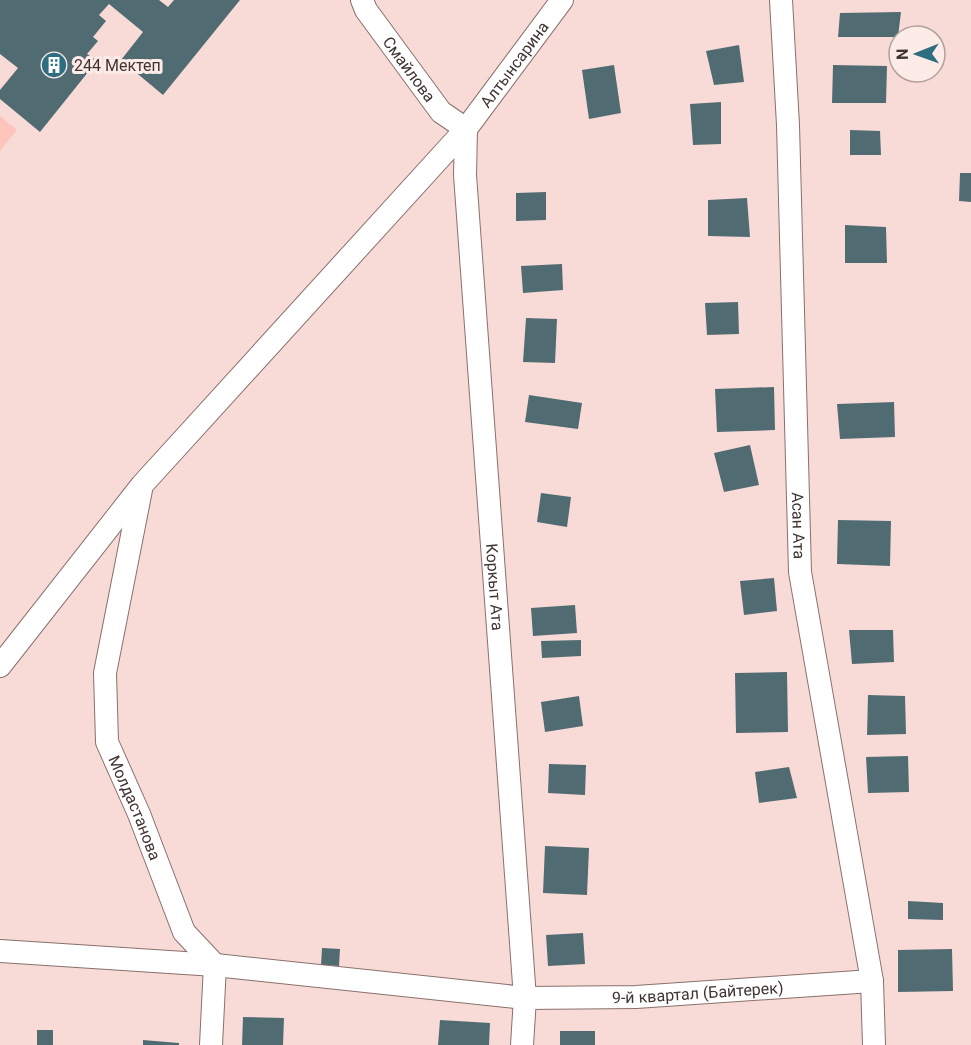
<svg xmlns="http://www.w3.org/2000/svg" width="971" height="1045" viewBox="0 0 971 1045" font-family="Roboto,sans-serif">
<rect width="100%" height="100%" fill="#f8dbd6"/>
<path fill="#fdc5bc" d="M0 116 17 130 0 151Z"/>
<path fill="#516b73" d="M0 0H159L168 7 174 0H240L163 95 121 60 143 32 109 4 99 15 106 21 93 37 98 41 87 54 97 61 40 132 0 99V90L18 68 0 54Z
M901 12 898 37H838L840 13Z
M739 45 744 82 714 85 706 51Z
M614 65 621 113 589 119 582 70Z
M833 65 887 66 886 103H832Z
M721 102V144L693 145 690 104Z
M850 130 880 131 881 155H850Z
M960 173H971V202L959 201Z
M546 192V220L516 221V193Z
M747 198 750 237 708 236V200Z
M845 225 886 227 887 263H845Z
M562 264 563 290 523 293 521 266Z
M738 302 739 334 707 335 705 303Z
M526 318 557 319 555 363 523 362Z
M774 387 775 430 717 432 715 389Z
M529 395 582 403 578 429 525 422Z
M894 402 895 437 840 439 837 404Z
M750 445 759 485 724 492 714 453Z
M541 493 571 497 567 527 537 522Z
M838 520 891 521 890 566 837 564Z
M774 578 777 611 744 615 740 581Z
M575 605 577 633 533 636 531 608Z
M849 630H893L894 662 852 664Z
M581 640V656L542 658 541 641Z
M787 672 788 732 736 733 735 673Z
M868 695 905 696 906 734 867 735Z
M579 696 583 726 545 732 541 702Z
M908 756 909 792 868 793 866 757Z
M549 764 586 765 585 795 548 793Z
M789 767 797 798 759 803 755 772Z
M545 846 589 848 587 895 543 893Z
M908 901 943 903V920L908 919Z
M583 933 585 964 548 966 546 935Z
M322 948 340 949 339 966 321 965Z
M952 949 953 991 898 992V950Z
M243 1017 284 1018 283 1045H242Z
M440 1020 490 1023 489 1045H438Z
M37 1030H53V1045H37Z
M560 1031H595V1045H560Z
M143 1040 179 1043V1045H143Z"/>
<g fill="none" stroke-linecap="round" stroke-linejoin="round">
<g stroke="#89706c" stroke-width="24">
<g id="minor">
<path id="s1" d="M362 0 366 10 441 112 466 129"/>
<path id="s2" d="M781 0 788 125 800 572 872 981 874 1045"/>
<path id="s3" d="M466 129 465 175 525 998 522 1045"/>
<path id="s4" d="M141 490 105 673 107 742 139 814 184 932 215 965 211 1045"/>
<path id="s5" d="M0 666 142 485 466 129 562 0"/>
<path id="s6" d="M0 951 215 965 525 998 636 997 872 981"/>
</g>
</g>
<use href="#minor" stroke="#fff" stroke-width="22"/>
</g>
<defs>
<g id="building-disc" transform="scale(1.35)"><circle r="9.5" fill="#2d6e81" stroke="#fdebe8"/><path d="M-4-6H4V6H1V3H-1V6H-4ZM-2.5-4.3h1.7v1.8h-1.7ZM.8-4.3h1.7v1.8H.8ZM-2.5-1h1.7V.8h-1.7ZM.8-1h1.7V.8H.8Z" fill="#fff"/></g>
</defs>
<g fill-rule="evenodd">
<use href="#building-disc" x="54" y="65"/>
</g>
<g text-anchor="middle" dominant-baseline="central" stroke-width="6" stroke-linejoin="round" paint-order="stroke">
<g font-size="16" fill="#3f3432" stroke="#fdebe8" text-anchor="start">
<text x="74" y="65">244 Мектеп</text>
</g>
<g font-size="16" fill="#3f3432" stroke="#fdebe8">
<text stroke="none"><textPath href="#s5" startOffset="792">Алтынсарина</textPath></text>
<text stroke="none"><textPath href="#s1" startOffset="84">Смайлова</textPath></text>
<text stroke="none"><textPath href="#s2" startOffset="526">Асан Ата</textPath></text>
<text stroke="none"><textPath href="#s3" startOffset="459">Коркыт Ата</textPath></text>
<text stroke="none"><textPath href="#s4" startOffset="327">Молдастанова</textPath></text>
<text stroke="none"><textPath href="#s6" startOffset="700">9-й квартал (Байтерек)</textPath></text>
</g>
</g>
<g transform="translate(917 54) rotate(269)"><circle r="28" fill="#fdebe8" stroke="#b1a29f" stroke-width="1.5"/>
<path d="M0-4.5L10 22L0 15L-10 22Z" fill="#2d6e81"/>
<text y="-9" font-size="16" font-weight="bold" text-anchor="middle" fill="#3f3432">N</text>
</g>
</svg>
